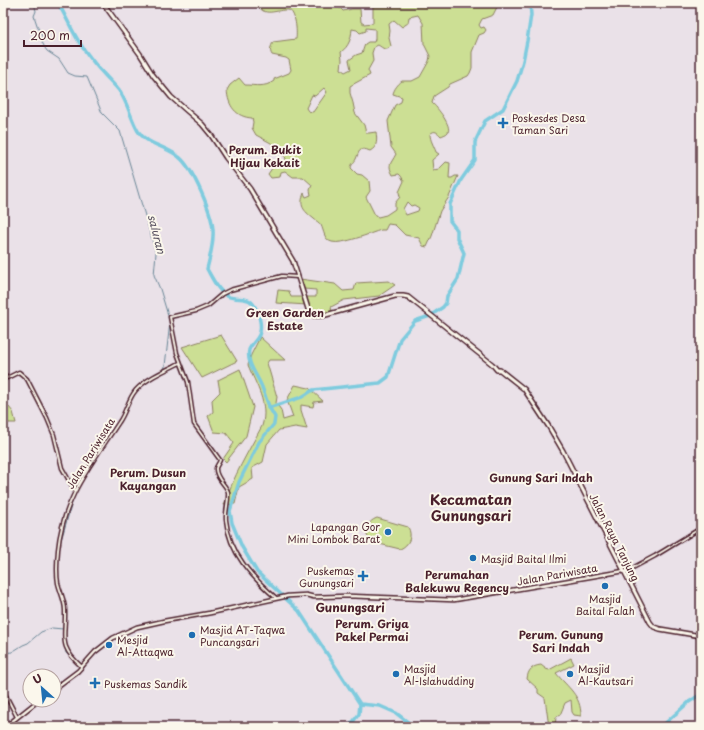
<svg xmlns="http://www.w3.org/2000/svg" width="704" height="730" viewBox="0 0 704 730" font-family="'Playpen Sans',sans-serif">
<rect width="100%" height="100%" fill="#eae1e8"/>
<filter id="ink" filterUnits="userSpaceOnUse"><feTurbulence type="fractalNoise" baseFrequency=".025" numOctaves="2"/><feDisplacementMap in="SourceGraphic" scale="8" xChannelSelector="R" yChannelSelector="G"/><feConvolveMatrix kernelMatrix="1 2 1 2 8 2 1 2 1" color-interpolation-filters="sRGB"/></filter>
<g filter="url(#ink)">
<path fill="#ccdf94" stroke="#8b7f60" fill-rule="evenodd" d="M257 3H340V8L343 11 352 9H360L361 22 364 24 373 23V3H426L428 4 434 3H499L493 15 482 19 479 25 481 28 484 27 486 30 484 33 479 35 472 52V68L470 73 468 76 450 84 448 87 434 96 432 103C437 107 452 126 448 132 447 134 443 135 441 136 438 133 435 129 430 134 430 140 434 146 436 152L439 154 432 160 433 170 439 169 446 162 450 163 449 178H452L455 176H458L449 197 440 211 432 236 427 247 423 246 419 238 405 235 395 225 388 224 385 230H381C371 233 342 245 332 242 324 240 324 231 321 225 319 222 316 221 314 219 303 210 299 206 304 193L306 197 311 195 310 190 312 185 303 177H293L285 171 281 172 280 177 271 178 268 174 273 167 284 163 286 158 271 143 256 135 252 128 253 122 252 118C236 117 228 106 227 90L230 85 239 78 245 85C256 85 264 88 274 81V79L289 73 291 70 289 60 286 58 272 55C269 50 271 47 273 42L296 39C297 32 296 11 288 10 277 9 263 19 257 3ZM418 15 423 23 424 44 430 56 429 61 420 77 412 81H402C398 84 394 89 393 94L402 97 401 102 395 105 388 121 391 147 396 154C391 164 387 164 393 175L399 174 401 176 404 181 399 192 400 197 395 203V209L386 215 378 217 375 215 366 197 370 191 369 181 362 175 357 174 351 168C352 163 354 163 356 159 359 152 359 146 370 151 378 147 377 139 376 132L369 133H366L364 125 355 113 353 103 350 93V86L370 75 368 70 373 61 372 53 374 47 378 45C383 48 386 52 391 46L389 38 390 31 389 24 394 20 402 27 408 23 409 17ZM366 28 375 29V39L374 42H368L365 44 362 53 356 55 349 60 351 69 345 72 341 69 342 60 341 52C349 46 351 39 352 29L357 30 360 33 366 31ZM324 88 327 92 313 112 308 111 306 108 312 95 315 96ZM407 202 411 206 414 205 419 208 418 211 406 215 403 209Z
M300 279 335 284 343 291 354 290 356 283 389 281 395 285 379 296 344 300 331 307 332 311 315 315 308 310 307 305 276 303 278 290 289 291 291 297H316V290L304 289Z
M221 335 237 361 202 378 182 347Z
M260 337 285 360H269L267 363 277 397 276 403 281 410 283 420 293 417 287 400 295 385 309 388 323 401 314 402 313 407 301 405V410L307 429 295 427 279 430 267 444 263 462 252 468 253 479 239 487 235 504 224 505C233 477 248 452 262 426 269 404 256 385 248 365L251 355Z
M240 369 253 407 246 436 226 462 223 459 234 443 226 433 214 432 208 416 213 412 212 400 220 392 218 380Z
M9 407 13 412 16 423H5L3 419V409Z
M377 518 408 527C413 536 409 545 400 549L371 542C363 533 366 522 377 518Z
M571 658 574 664 556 673C568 688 581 695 581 716L574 715 572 712 571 700 565 703 560 715 556 717 555 727H549L545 698 538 693V689L527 679C528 670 532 666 541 665L546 669 549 670Z"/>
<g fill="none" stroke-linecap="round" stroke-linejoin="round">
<path stroke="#698696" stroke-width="1" d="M34 3 36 11 34 16 38 28 43 38 42 42 45 48 47 51 59 59 68 73 75 76 87 77 102 113 120 131 156 253 154 275 160 289 170 322 165 366 164 370
M142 386 162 373
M112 435 120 423
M88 470 110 438
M60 544 74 496
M57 581 56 566 57 550
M62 599 64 612
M63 629V640
M64 644 66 653 78 665
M3 653 12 652 23 645 28 643 41 632 52 628 63 629 64 615"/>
<path stroke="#7ecbde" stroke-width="3.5" d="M58 3C67 18 73 34 83 48 89 56 95 65 102 72 108 79 115 85 120 92 128 104 131 119 138 131 147 145 166 146 179 157 193 168 212 213 213 230 214 244 210 256 207 269 212 278 218 291 227 296 240 302 250 293 257 311 260 317 262 328 259 335 257 340 251 344 249 350 246 364 259 377 263 390 268 402 267 406 275 417L274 424 259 442 239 482 230 511 232 523 242 547 257 572 299 611 360 704
M268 408 302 397 313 390 380 383 388 377 400 339 415 321 430 316 443 307 446 303 447 296 458 279 464 253 457 238V230L450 221V204L461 180 475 160V142L485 121 503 109 517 81 523 61 527 41 531 15 530 3
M349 727 359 714 360 704 380 706 396 713 414 727
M661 727 689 702 701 694"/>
<g stroke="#4a1f2b" stroke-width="5">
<path id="tertiary" d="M3 373 7 378 19 372 27 379 47 418 54 435 62 468 75 491
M625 572 655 556 701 528
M276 598C252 577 229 553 226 520 225 511 229 501 228 492 227 486 215 478 216 468 217 465 219 463 220 460L194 424 188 382 177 353 170 317 196 311 208 306 222 294 230 290 282 276 298 277
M82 667C57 645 66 638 65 610 65 601 60 592 58 583 56 572 57 561 58 550 63 497 92 464 119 422 126 412 128 399 136 390 147 378 166 370 180 363
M3 690 17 717"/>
</g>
<g stroke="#4a1f2b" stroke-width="5.5">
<path id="secondary" d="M54 689 78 671 95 652 113 638 137 627 164 621 210 613 288 596 306 595 314 597 348 596 454 600 624 571
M5 727 39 700"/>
</g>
<g stroke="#4a1f2b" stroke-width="6">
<path id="primary" d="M103 3 140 54 153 75 171 97 202 124 211 135 226 158 250 189 293 261 309 312 314 316H322L395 296H403L408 297 492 364 497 370H500L524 389 549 427 563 451 650 622 654 627 660 629 701 636"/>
</g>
<use href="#tertiary" stroke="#fbf7ec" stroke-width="2"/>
<use href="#secondary" stroke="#fbf7ec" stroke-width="2.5"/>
<use href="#primary" stroke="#fbf7ec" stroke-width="3"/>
</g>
</g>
<g fill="#1f6fb2" stroke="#fbf7ec" stroke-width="1.5">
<path d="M501 117h4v4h4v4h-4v4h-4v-4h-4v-4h4z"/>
<circle cx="388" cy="532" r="4"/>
<circle cx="473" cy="558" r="4"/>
<path d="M361 570h4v4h4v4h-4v4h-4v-4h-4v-4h4z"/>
<circle cx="605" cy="586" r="4"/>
<circle cx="192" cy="635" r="4"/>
<circle cx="109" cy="645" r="4"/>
<circle cx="396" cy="674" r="4"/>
<circle cx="570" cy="674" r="4"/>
<path d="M93 677h4v4h4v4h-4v4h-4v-4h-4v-4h4z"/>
</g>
<g text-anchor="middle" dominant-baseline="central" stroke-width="4" stroke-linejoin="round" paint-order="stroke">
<g font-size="10" fill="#4a1f2b" stroke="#fbf7ec" text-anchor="start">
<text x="512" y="117">Poskesdes Desa<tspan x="512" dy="12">Taman Sari</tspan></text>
<text x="380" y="526" text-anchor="end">Lapangan Gor<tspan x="380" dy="12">Mini Lombok Barat</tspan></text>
<text x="481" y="558">Masjid Baital Ilmi</text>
<text x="354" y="570" text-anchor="end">Puskemas<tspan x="354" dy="12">Gunungsari</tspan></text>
<text x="605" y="598" text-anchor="middle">Masjid<tspan x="605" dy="12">Baital Falah</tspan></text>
<text x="200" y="629">Masjid AT-Taqwa<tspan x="200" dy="12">Puncangsari</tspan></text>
<text x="117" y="639">Mesjid<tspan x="117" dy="12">Al-Attaqwa</tspan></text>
<text x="404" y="668">Masjid<tspan x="404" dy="12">Al-Islahuddiny</tspan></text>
<text x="578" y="668">Masjid<tspan x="578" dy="12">Al-Kautsari</tspan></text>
<text x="104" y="683">Puskemas Sandik</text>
</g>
<g font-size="10" fill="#4a1f2b" stroke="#fbf7ec">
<text transform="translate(90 453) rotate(-58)">Jalan Pariwisata</text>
<text transform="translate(615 537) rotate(63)">Jalan Raya Tanjung</text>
<text transform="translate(557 574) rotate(-10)">Jalan Pariwisata</text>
</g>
<g font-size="11" font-weight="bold" fill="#4a1f2b" stroke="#fbf7ec">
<text x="265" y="149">Perum. Bukit<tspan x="265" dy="13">Hijau Kekait</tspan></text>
<text x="285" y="312">Green Garden<tspan x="285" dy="13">Estate</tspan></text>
<text x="148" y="472">Perum. Dusun<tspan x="148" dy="13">Kayangan</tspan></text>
<text x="541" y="477">Gunung Sari Indah</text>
<text x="457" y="574">Perumahan<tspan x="457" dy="13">Balekuwu Regency</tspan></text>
<text x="372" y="623">Perum. Griya<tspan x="372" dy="13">Pakel Permai</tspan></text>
<text x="561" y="634">Perum. Gunung<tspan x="561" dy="13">Sari Indah</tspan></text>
</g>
<g font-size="11" font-style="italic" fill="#5a5361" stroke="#fbf7ec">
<text transform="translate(157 234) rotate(76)">saluran</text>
</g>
<g font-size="12" font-weight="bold" fill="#4a1f2b" stroke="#fbf7ec">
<text x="350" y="607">Gunungsari</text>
</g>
<g font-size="14" font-weight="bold" fill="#4a1f2b" stroke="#fbf7ec">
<text x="471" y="499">Kecamatan<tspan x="471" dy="16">Gunungsari</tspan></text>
</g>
</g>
<rect width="704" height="730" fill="none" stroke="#fbf7ec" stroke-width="16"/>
<rect x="8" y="8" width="688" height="714" fill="none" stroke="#4a1f2b" stroke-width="1.5" filter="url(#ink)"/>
<g transform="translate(42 688) rotate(333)"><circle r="19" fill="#fbf7ec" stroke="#b4a19f"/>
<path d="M0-3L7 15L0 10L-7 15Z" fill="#1f6fb2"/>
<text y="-6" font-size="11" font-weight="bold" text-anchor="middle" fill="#4a1f2b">U</text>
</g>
<path d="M24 40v6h57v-6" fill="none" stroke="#4a1f2b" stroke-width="2"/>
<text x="30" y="40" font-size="12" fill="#4a1f2b" stroke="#fbf7ec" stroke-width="3" paint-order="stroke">200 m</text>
</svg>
